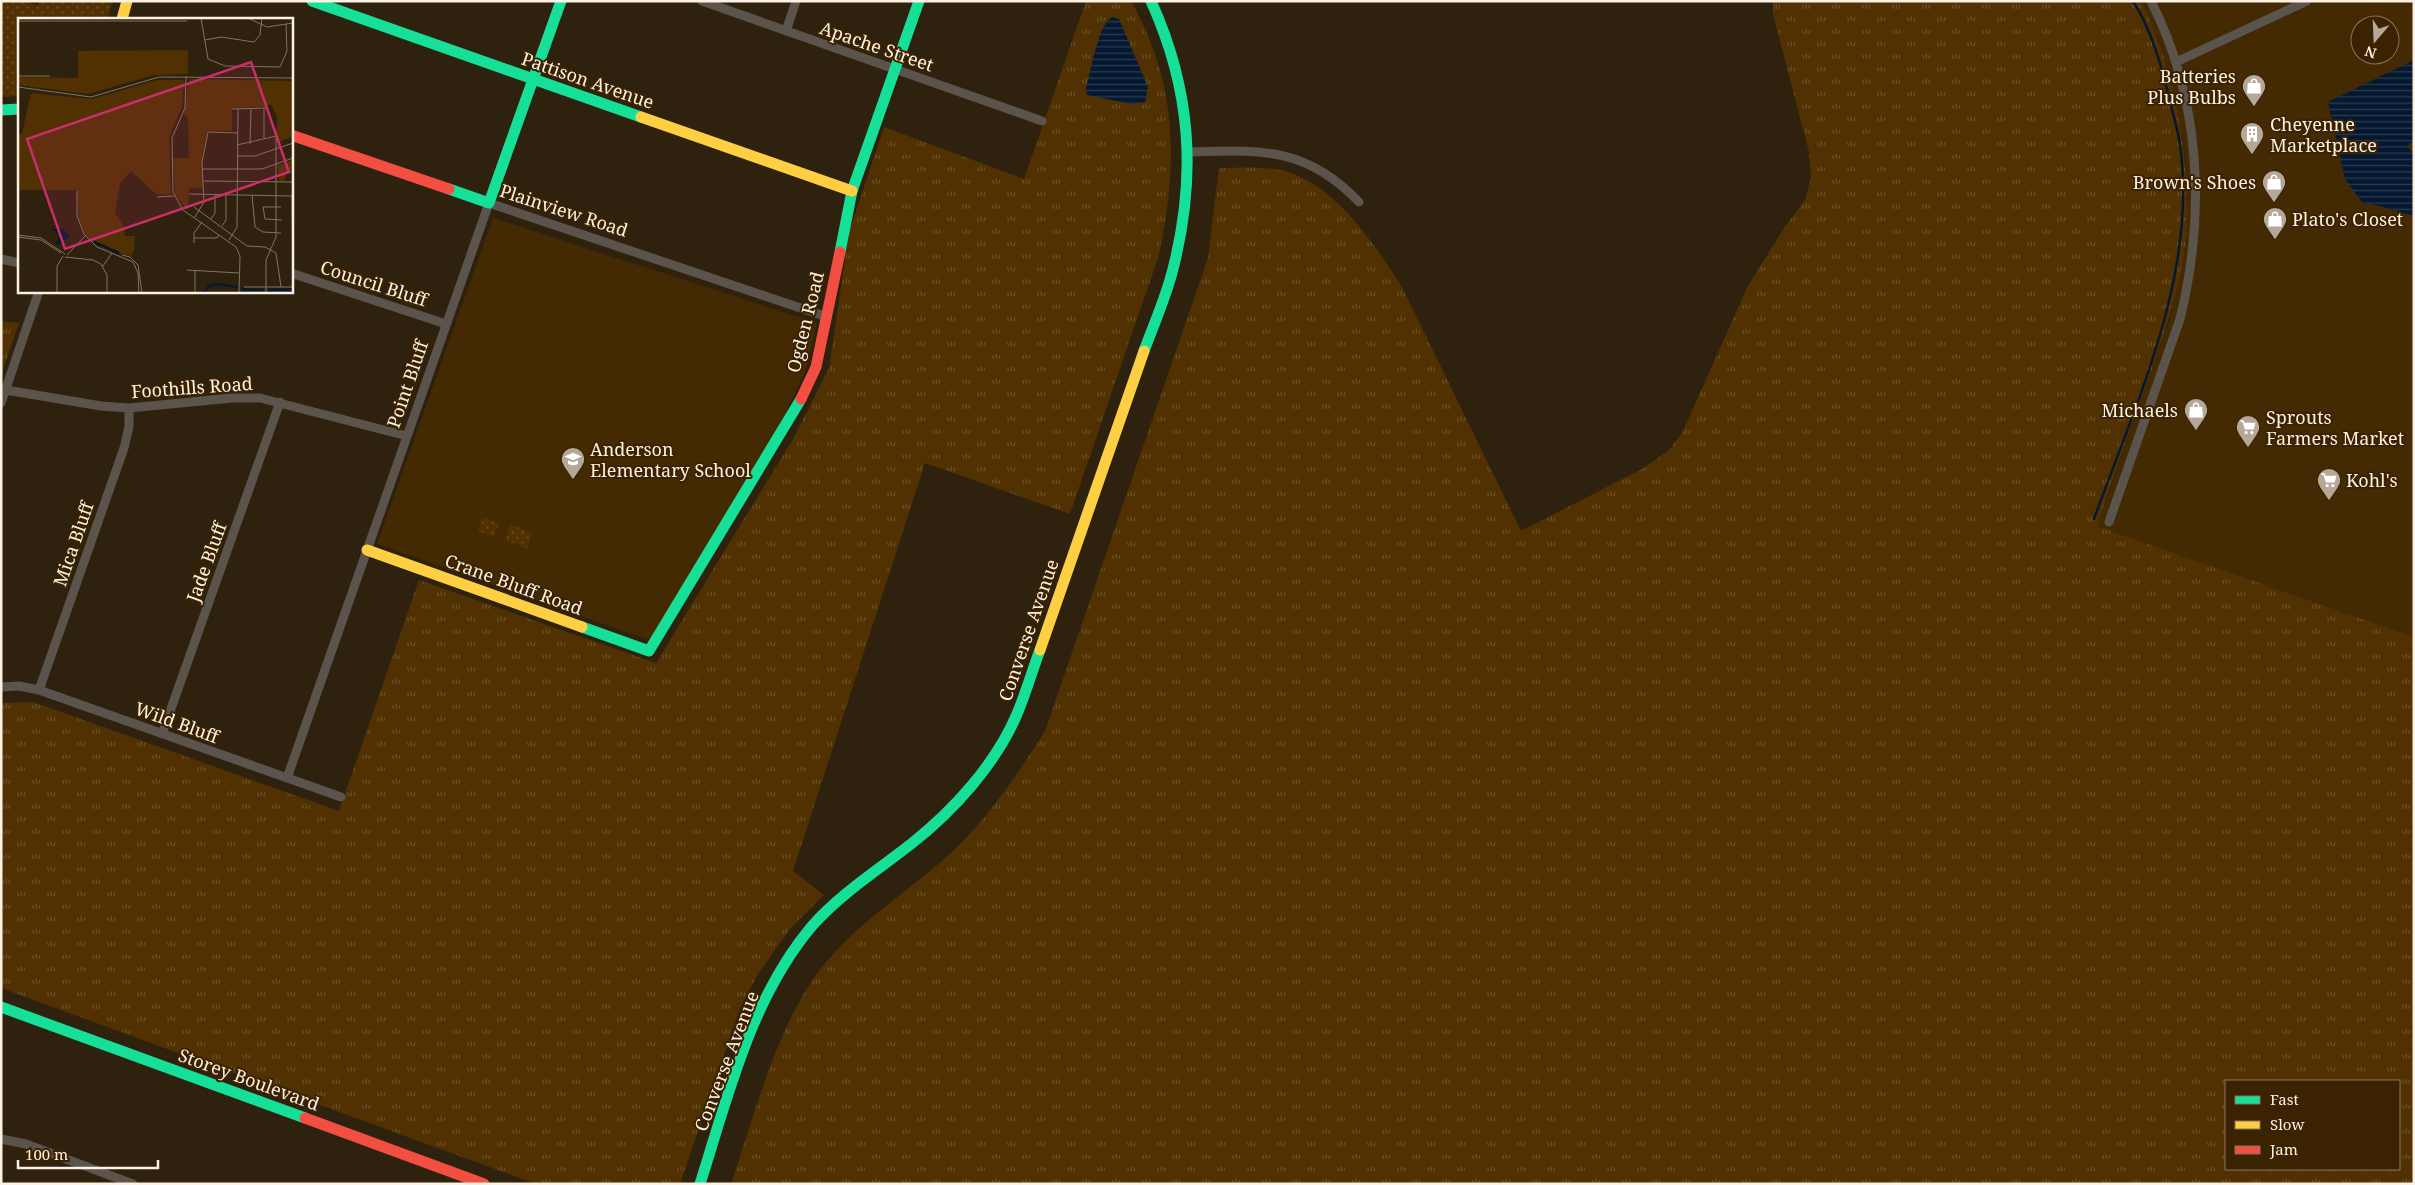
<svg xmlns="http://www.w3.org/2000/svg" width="2415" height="1185" viewBox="0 0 2415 1185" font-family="'Noto Serif',serif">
<defs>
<pattern id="grass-tufts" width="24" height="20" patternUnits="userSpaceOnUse" patternTransform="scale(1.25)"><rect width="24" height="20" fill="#513102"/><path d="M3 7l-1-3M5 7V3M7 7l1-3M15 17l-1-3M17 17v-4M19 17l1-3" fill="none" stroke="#6b4f27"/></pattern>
<pattern id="park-dots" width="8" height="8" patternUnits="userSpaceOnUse" patternTransform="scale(1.25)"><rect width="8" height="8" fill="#513102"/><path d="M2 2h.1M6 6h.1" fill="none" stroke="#6b4f27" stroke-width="1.8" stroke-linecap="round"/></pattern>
<pattern id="water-rules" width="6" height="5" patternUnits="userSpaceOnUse" patternTransform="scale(1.25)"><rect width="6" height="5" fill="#041931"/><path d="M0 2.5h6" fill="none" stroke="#2a3b4f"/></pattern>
</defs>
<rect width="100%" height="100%" fill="#2e210e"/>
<path fill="#442a03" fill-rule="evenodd" d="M2140 1H2414V637L2097 526 2170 319 2188 201 2185 154 2168 68 2159 40ZM2360 25H2390V55H2360Z
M493 218 817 323 806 369 784 416 651 638 646 639 377 544Z"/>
<path fill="url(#grass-tufts)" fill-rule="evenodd" d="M1086 1H1131C1178 85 1178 163 1159 255L1070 514 925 463 793 871 824 895 789 930 758 974 740 1008 680 1184H536L1 988V703L33 702 339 811 419 580 656 663 793 439 829 368 849 232 884 127 1024 179Z
M1773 1H2140C2160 37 2171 75 2178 116 2185 156 2190 196 2186 236 2181 288 2164 335 2147 383 2130 430 2113 478 2097 526L2414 637V1184H731C754 1117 773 1039 812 981 848 927 907 894 953 851 989 817 1019 772 1045 731L1208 258 1219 168C1241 168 1263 166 1284 171 1334 183 1376 246 1402 287L1521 531 1642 469 1669 450 1682 433 1748 286 1784 228 1805 200 1811 177 1809 152 1773 14ZM2226 1081H2399V1169H2226Z
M1 321 19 323 1 375Z"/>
<path fill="url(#park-dots)" d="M1 1H25L38 6 39 1H112L108 19H19V96L1 97Z
M483 517 499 523 494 537 478 531Z
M510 524 532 533 527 549 506 540Z"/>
<path fill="url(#water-rules)" d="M1112 17 1119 19 1148 87 1145 102 1132 104 1087 95 1086 88C1091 71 1098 25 1112 17Z
M2414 60V139L2408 146 2414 156V216L2372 204H2364L2362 202 2345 179 2328 102Z"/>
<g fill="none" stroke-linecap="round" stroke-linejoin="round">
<path stroke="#041931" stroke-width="2.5" d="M2094 519C2137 400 2198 273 2180 145 2178 129 2172 112 2169 97 2161 64 2151 29 2133 1"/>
<path stroke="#5a544c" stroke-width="9" d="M702 1 1042 121
M786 31 796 1
M2176 62 2307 1
M1188 152C1260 150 1306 146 1359 202
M1 259 19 263
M291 273 446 324
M6 390 101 406 129 408 232 398H260L407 436
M1 403 39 291
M2109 522 2180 319C2206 213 2201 100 2151 1
M1 687 19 686 39 690 341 797
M39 690 124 448 129 427V408
M162 734 280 402
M287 778 489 203 827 317
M1 1139 26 1144 133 1184"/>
<path stroke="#16e098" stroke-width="11" d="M312 1 641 117
M1 110 19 109
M449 189 489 203 561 1
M840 252 852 191 919 1
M1144 351C1154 324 1166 297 1173 269 1197 175 1191 89 1151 1
M582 627 649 651 801 399
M1 1007 305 1118
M700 1184C728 1096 751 998 812 926 840 894 878 870 911 844 953 811 996 764 1017 714 1026 693 1032 671 1040 650"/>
<path stroke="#ffcf43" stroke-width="11" d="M122 19 127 1
M641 117 852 191
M367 550 582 627
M1040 650 1144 351"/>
<path stroke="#f24e42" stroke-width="11" d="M291 135 449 189
M801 399 816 367 840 252
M305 1118 484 1184"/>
</g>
<defs>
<g id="shop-pin" transform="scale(1.25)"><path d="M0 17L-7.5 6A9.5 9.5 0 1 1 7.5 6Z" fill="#b5a899" stroke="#3b2301"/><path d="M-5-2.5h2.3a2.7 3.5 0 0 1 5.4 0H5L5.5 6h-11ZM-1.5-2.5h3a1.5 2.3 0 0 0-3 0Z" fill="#fff"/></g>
<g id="building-pin" transform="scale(1.25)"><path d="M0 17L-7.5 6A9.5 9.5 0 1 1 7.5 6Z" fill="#b5a899" stroke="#3b2301"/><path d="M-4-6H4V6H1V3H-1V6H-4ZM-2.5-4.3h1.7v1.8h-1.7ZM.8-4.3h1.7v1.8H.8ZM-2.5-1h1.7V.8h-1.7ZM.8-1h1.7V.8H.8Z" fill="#fff"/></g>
<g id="supermarket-pin" transform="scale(1.25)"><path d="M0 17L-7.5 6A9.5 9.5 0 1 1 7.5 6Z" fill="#b5a899" stroke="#3b2301"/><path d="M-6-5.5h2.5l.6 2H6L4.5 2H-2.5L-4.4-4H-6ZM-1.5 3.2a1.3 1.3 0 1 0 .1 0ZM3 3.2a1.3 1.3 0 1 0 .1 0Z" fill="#fff"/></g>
<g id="school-pin" transform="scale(1.25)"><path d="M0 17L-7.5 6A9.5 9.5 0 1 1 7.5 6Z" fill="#b5a899" stroke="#3b2301"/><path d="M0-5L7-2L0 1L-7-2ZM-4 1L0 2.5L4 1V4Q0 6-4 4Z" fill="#fff"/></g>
</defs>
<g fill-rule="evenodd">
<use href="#shop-pin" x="2254" y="86"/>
<use href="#building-pin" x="2252" y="134"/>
<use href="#shop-pin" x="2274" y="182"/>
<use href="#shop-pin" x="2275" y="219"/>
<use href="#shop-pin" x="2196" y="410"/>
<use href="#supermarket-pin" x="2248" y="427"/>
<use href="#school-pin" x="573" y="459"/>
<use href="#supermarket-pin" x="2329" y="480"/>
</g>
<g text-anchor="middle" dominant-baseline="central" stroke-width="4" stroke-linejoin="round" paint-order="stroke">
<g font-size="18" fill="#fdf1e4" stroke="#3b2301">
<text transform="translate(877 46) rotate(19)">Apache Street</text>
<text transform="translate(588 80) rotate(19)">Pattison Avenue</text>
<text transform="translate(564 210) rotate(18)">Plainview Road</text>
<text transform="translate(374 283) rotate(18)">Council Bluff</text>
<text transform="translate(805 322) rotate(-76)">Ogden Road</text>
<text transform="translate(407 384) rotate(-71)">Point Bluff</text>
<text transform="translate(192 387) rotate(-4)">Foothills Road</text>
<text transform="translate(73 544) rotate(-71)">Mica Bluff</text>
<text transform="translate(206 562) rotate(-70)">Jade Bluff</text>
<text transform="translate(514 584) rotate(20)">Crane Bluff Road</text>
<text transform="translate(1028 630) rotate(-71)">Converse Avenue</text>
<text transform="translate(177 722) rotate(20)">Wild Bluff</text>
<text transform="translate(726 1061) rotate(-69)">Converse Avenue</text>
<text transform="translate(249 1079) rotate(20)">Storey Boulevard</text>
</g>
<g font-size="18" fill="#fdf1e4" stroke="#3b2301" text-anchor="start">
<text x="2236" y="76" text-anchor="end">Batteries<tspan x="2236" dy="21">Plus Bulbs</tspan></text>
<text x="2270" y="124">Cheyenne<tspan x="2270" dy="21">Marketplace</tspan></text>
<text x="2256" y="182" text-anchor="end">Brown's Shoes</text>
<text x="2292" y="219">Plato's Closet</text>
<text x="2178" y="410" text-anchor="end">Michaels</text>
<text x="2266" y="417">Sprouts<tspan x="2266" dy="21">Farmers Market</tspan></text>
<text x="590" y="449">Anderson<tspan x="590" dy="21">Elementary School</tspan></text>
<text x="2346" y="480">Kohl's</text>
</g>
</g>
<g transform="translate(18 18)">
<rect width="275" height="275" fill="#2e210e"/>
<path d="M170 32V56L136 57 70 76 0 67V59L60 60V33ZM171 61 275 63V118L259 125V99L253 86 248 89 214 90V113H189L184 139 185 170H171L170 193 157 176 155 140H171L170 99 166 97ZM139 62H166L164 89 151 119 153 177 138 176 113 153 102 165 97 195 106 209 107 218H117L116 232 113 238 85 231 68 217 61 202 59 172H2L0 215V118L4 115 13 75 74 81Z" fill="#513102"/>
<path d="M274 142 275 155H268L267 162 261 163 260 148Z" fill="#513102"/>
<path d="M33 211H45L52 219 40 227 38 224 43 217Z" fill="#041931"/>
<path fill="none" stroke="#041931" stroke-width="2.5" d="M76 224 101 235M224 271 246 272M250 272 275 271M186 275 191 268 198 266 219 269"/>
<path fill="none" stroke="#817464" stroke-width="1" d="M183 0 190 41M230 0 249 9 275 5M0 3H169M187 22 203 19 236 24 242 17 244 0M190 41 207 48 262 49 269 33 268 6M0 58H32M168 58 167 90 154 120 155 174 165 192 218 229 222 238 221 275M0 69 73 79 141 59 275 60M214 91 249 90M246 91V120M232 126 233 91M219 127 258 118M219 138H237L275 125M184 151H244L275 140M186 163 275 164M59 173V198L66 216 79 229 115 244 120 255 121 275M171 176 274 178 275 269M234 177 237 209 245 214 263 215M139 179 156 178M176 189 229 228 247 229 258 235 263 269M263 189H245L247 201 264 202M177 199 186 184 184 144 190 114 220 115M193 201 197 195V176M204 208 208 202V176M0 217 23 220 47 236M0 219 23 222 43 235M176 220H199L201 217M211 222 219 209 220 91M176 225V215L184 204M49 237 67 218M104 237 112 239 120 247 124 275M47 239 75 242 83 246 89 257V274M85 248 94 235M169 252 221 255M226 269H248M248 269H275M39 275V248L45 238M177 275V252M248 275V242L258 219V113"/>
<path fill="#c82e69" fill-opacity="0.15" stroke="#c82e69" stroke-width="2.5" d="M233 44 271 154 47 231 9 121Z"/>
<rect width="275" height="275" fill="none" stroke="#fdf1e4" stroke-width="2.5"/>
</g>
<rect width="2415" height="1185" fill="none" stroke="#fdf1e4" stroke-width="5"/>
<rect x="2225" y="1080" width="175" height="90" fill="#3b2301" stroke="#89755c"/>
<rect x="2235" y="1096" width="25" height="8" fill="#16e098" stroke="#89755c"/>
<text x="2270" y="1105" font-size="15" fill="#fdf1e4">Fast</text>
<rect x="2235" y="1121" width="25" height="8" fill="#ffcf43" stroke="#89755c"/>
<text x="2270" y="1130" font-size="15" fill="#fdf1e4">Slow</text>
<rect x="2235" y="1146" width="25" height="8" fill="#f24e42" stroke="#89755c"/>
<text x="2270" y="1155" font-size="15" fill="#fdf1e4">Jam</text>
<g transform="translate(2375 40) rotate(199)"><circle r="24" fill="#3b2301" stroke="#89755c"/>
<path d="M0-4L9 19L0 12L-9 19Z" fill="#b5a899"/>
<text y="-8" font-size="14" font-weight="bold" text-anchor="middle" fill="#fdf1e4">N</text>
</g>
<path d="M18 1160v8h140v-8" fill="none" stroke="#fdf1e4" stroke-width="2.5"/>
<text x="25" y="1160" font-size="15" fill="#fdf1e4" stroke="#3b2301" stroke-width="4" paint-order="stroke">100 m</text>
</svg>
